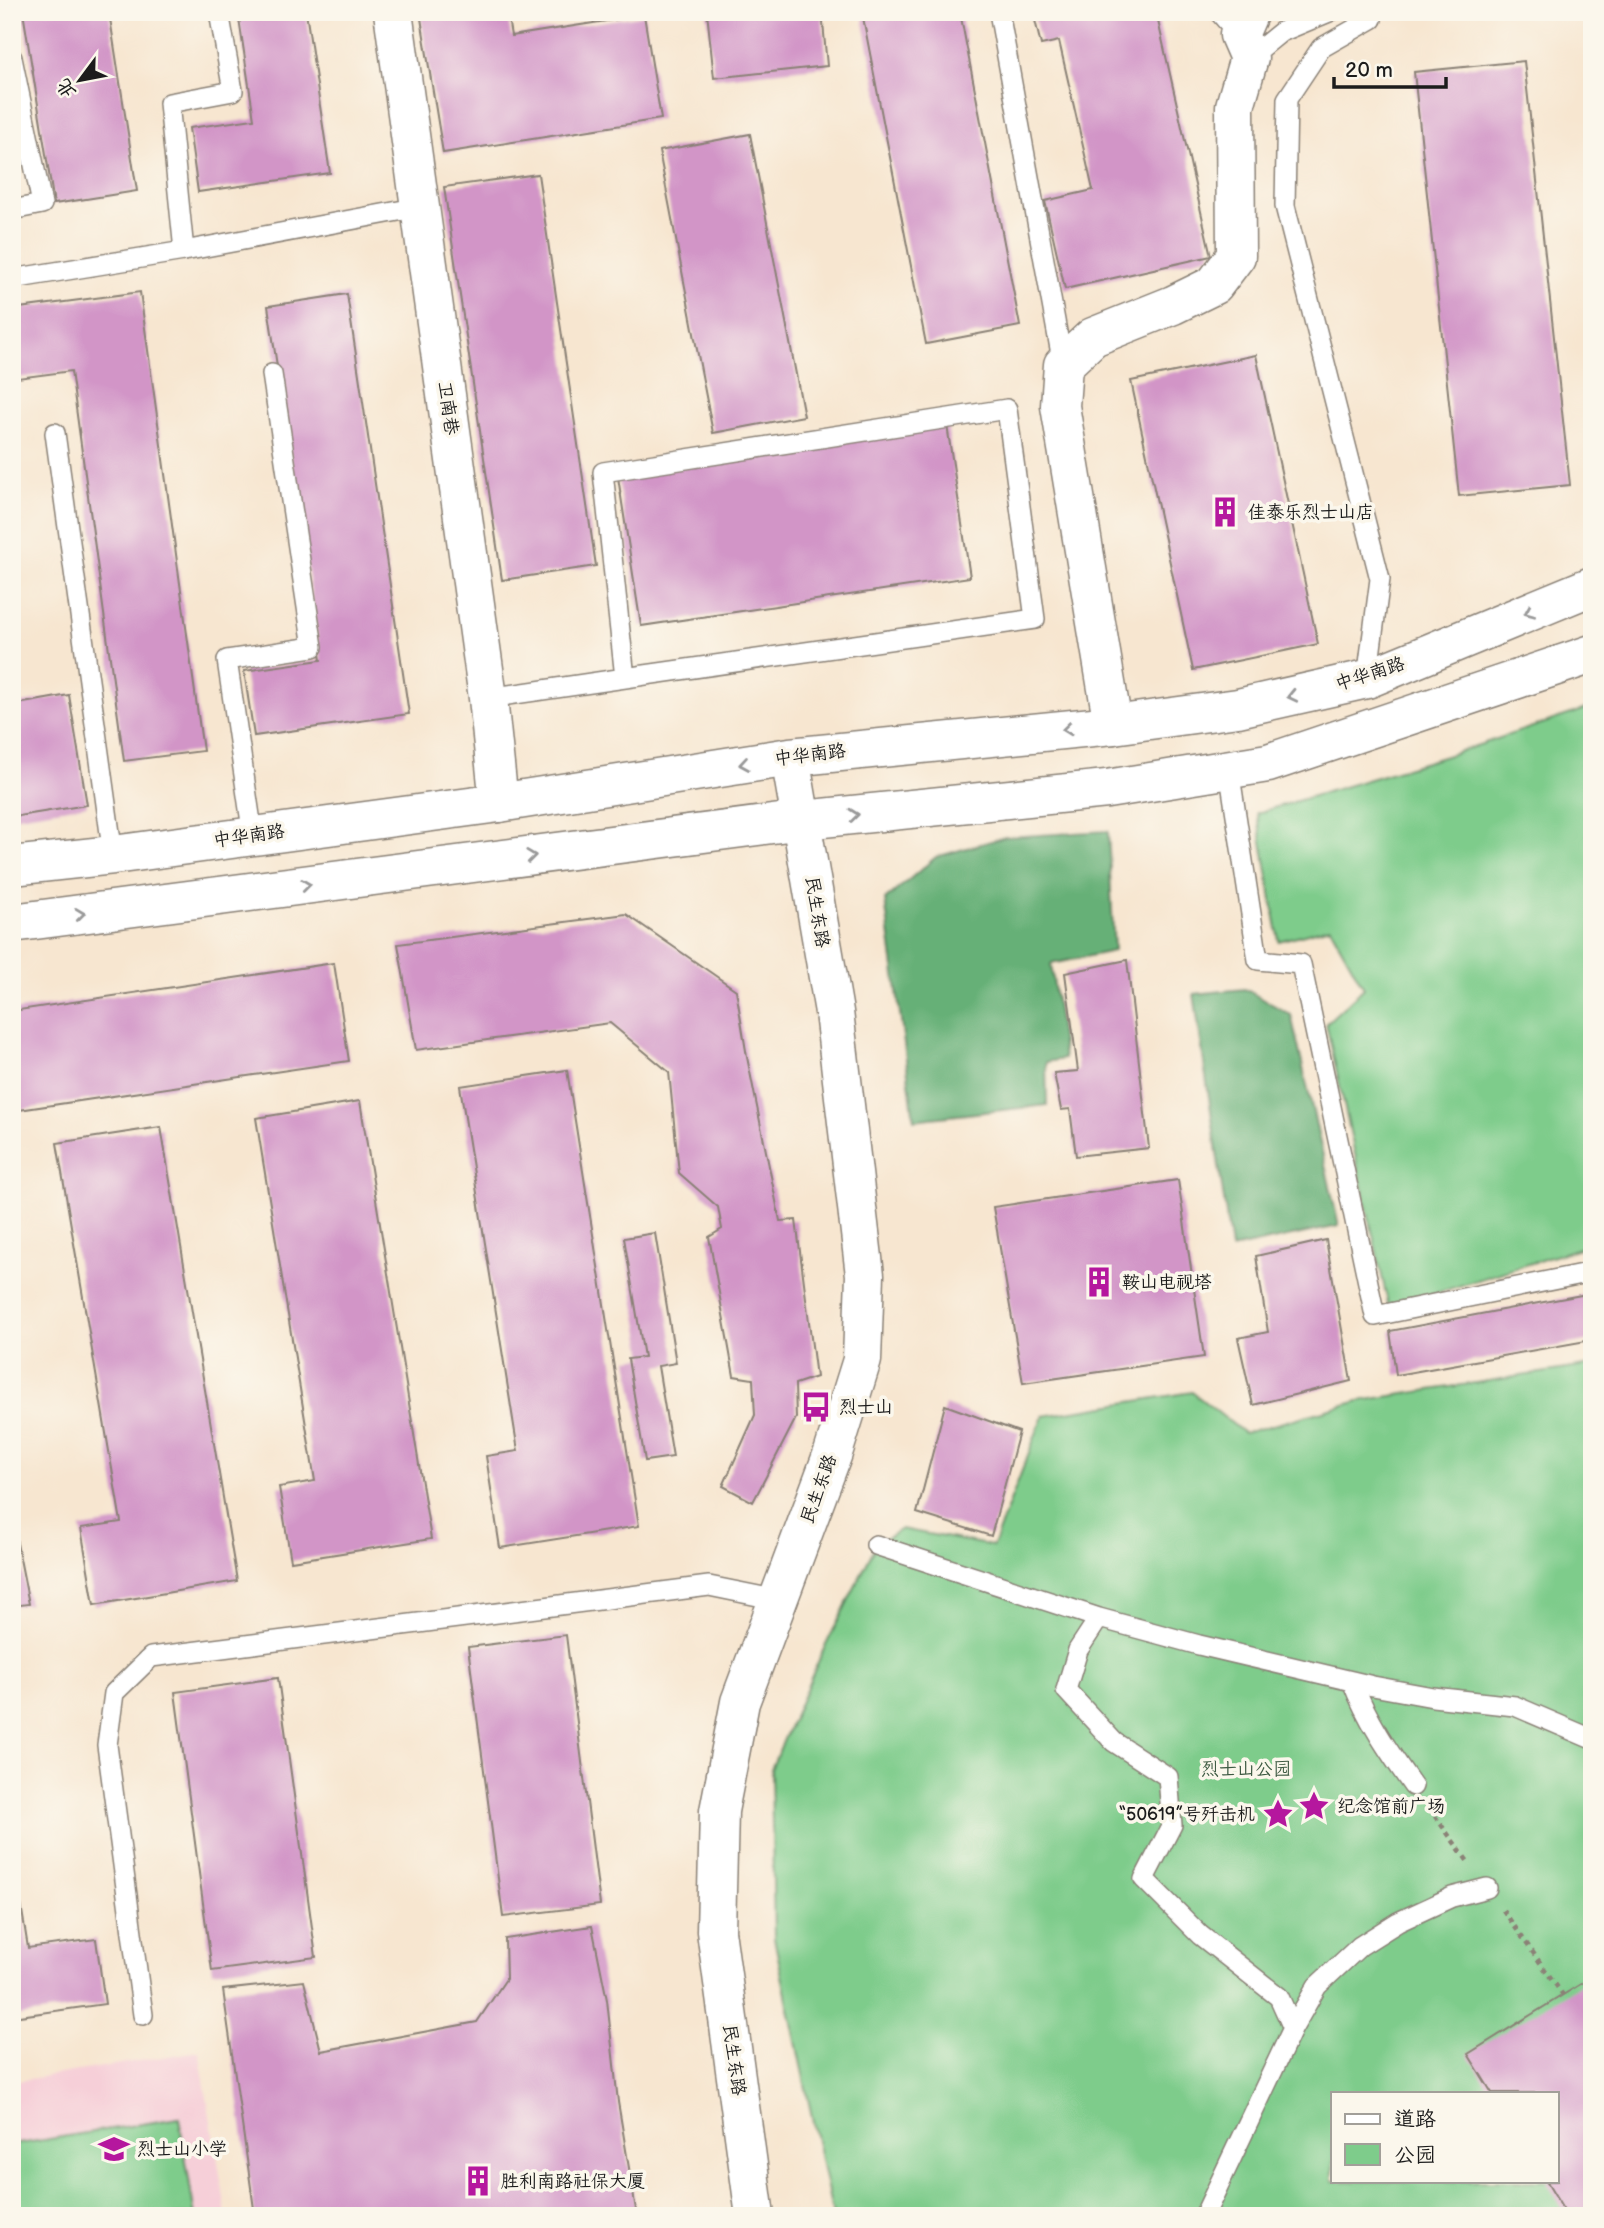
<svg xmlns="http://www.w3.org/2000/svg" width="1604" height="2228" viewBox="0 0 1604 2228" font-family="'Balsamiq Sans','LXGW WenKai TC',sans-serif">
<rect width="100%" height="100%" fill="#fbf7ec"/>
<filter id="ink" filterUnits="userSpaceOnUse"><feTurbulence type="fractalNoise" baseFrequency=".0143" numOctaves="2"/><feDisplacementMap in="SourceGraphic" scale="14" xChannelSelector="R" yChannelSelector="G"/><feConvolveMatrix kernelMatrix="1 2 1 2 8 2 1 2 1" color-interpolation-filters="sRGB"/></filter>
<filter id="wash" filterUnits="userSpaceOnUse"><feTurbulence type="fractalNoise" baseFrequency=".00686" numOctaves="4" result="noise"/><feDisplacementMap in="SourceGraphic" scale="28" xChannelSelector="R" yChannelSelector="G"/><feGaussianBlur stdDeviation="1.57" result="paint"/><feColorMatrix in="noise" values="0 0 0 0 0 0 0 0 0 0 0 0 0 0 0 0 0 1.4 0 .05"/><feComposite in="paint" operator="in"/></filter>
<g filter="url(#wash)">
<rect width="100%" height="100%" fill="#f7e6d0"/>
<path fill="#f6cfd8" d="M199 2051 227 2216H12V2082Z"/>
<path fill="#7ecc8b" stroke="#4d7454" stroke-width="2" fill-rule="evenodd" d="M1592 707V1244L1389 1308 1326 1023 1364 988 1330 927 1279 941 1257 813 1446 756Z
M1592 1365V2216H833L774 1938 771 1769 822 1653 876 1545 901 1529 993 1546 1043 1416 1192 1392 1244 1433 1359 1401ZM1333 2093H1557V2181H1333Z
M179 2118 195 2216H12V2145Z"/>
<path fill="#66b077" stroke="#41664a" stroke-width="2" d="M1108 831 1114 951 1051 964 1064 1059 1046 1062 1047 1105 914 1120 885 900 936 857 1005 837Z
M1245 989 1291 1015 1339 1226 1231 1249 1194 994Z"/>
<g id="blocks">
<path fill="#d295c7" d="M23 12H109L137 191 54 204Z
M238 12H306L330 173 198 192 189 128 254 119Z
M420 12H507L511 36 644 15 661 119 443 153Z
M707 12H822L827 66 714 78Z
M862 12H960L1020 326 926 344Z
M1033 12H1156L1211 256 1065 289 1045 201 1093 190 1059 41 1041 45Z
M1524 61 1570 485 1459 496 1414 72Z
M750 134 804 416 713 433 659 151Z
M538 174 596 566 502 580 444 187Z
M140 292 203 751 124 761 71 371 18 378 12 339V309Z
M347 294 409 714 254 736 244 671 321 660 268 306Z
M1256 355 1318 644 1193 670 1131 381Z
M947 425 970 577 641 626 618 477Z
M69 695 87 805 12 817V705Z
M626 914 736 990 747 1057 780 1221 796 1220 816 1377 795 1384 796 1418 753 1502 723 1486 755 1415 753 1379 734 1376 709 1237 722 1229 718 1207 679 1173 669 1072 610 1023 416 1050 398 944Z
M1127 960 1149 1148 1076 1156 1070 1109 1061 1110 1054 1073 1078 1071 1065 973Z
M334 963 349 1061 12 1111V1011Z
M567 1070 639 1526 500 1548 486 1456 518 1451 460 1086Z
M360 1101 431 1539 291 1561 279 1487 315 1481 256 1118Z
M161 1127 237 1581 94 1605 81 1528 121 1522 57 1143Z
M1178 1180 1204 1357 1023 1383 993 1207Z
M655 1233 676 1363 658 1366 673 1457 645 1461 628 1359 644 1357 624 1238Z
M1326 1240 1351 1381 1253 1405 1238 1338 1268 1332 1256 1256Z
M1592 1293V1340L1396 1375 1390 1331Z
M945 1405 1019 1432 991 1536 917 1513Z
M12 1518 29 1604 12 1606Z
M566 1635 600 1905 503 1917 468 1647Z
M278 1678 316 1957 212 1971 175 1692Z
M12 1848 28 1948 96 1939 105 2004 12 2017Z
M592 1926 607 2000 618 2102 637 2216H255L223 1990 304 1981 321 2051 477 2022 506 1979 505 1939Z
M1592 1977V2216H1567L1546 2181H1557V2093H1492L1468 2054Z"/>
</g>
</g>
<g filter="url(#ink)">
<use href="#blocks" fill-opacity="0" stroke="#8a8176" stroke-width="2"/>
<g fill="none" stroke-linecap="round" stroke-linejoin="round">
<g stroke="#8a8176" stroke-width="22">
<path id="lane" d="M999 12 1063 365
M1219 12 1239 35
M12 58 42 204 12 210
M1249 58 1281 32 1329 12
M184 251 169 103 233 91 219 12
M12 279 184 251 420 207
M55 433 113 855
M1367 679 1380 579 1285 206 1287 99 1321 48 1372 19
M488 698 625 678 645 675 1035 619 1007 409 603 472 625 678
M1229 769 1258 960 1301 964 1375 1316 1592 1272
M253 836 227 660 313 647 272 374
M876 1545 1099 1618 1199 1645 1373 1686 1433 1697 1515 1706 1592 1739
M1099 1618 1078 1650 1066 1690 1114 1742 1168 1777 1172 1825 1144 1879 1200 1935 1279 1997 1293 2028 1204 2216
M1352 1681C1367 1720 1389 1752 1413 1786
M143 2015 107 1745 114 1693 151 1657 709 1586 778 1600
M1293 2028 1317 1986 1360 1946 1398 1922 1452 1897 1487 1888"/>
</g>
<g stroke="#8a8176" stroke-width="41">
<path id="street" d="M393 12 488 698 499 803
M1113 725 1060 406 1063 365 1093 337 1173 305 1214 285 1236 256 1235 106 1249 58 1239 35 1249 12"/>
</g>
<g stroke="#8a8176" stroke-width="41">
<path id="secondary" d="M12 866 113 855 499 803 790 757 1113 725 1238 708 1367 679 1592 586
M12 923 803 820 1107 789 1268 763 1592 654
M755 2216 716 1931 719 1811 740 1702 833 1453 862 1360 865 1275 834 1012 790 757"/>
</g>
<path stroke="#8a8176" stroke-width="4.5" stroke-dasharray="5 5" stroke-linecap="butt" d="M1429 1808 1469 1863
M1503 1910 1563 1995"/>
<use href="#lane" stroke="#fff" stroke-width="19"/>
<use href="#street" stroke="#fff" stroke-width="38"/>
<use href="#secondary" stroke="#fff" stroke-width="38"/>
</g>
<defs><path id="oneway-chevron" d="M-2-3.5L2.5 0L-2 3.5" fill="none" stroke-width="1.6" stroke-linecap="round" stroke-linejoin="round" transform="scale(1.75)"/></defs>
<g stroke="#999">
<use href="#oneway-chevron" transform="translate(1529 612) rotate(157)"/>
<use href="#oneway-chevron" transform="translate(1292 696) rotate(167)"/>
<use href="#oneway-chevron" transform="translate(1067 729) rotate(174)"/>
<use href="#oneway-chevron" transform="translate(744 764) rotate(171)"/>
<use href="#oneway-chevron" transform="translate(854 815) rotate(-6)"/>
<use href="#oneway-chevron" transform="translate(531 856) rotate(-7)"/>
<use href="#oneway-chevron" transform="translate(306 885) rotate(-7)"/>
<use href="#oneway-chevron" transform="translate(80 914) rotate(-7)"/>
</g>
</g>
<defs>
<g id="building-bare" transform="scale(2.415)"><path d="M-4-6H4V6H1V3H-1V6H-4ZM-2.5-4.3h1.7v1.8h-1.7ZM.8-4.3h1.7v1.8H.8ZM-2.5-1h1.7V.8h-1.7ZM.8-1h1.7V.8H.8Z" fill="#b5179e" stroke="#fbf7ec" stroke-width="2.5" paint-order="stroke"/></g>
<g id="bus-bare" transform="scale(2.415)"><path d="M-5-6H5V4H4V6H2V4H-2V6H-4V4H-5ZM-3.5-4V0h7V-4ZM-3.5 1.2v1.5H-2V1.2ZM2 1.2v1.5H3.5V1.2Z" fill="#b5179e" stroke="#fbf7ec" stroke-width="2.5" paint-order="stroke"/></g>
<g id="sight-bare" transform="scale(2.415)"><path d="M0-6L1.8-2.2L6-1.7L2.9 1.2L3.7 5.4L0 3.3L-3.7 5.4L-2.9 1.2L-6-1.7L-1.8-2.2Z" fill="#b5179e" stroke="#fbf7ec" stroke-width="2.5" paint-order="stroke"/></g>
<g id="school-bare" transform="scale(2.415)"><path d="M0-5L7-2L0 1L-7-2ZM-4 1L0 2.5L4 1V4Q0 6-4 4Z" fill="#b5179e" stroke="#fbf7ec" stroke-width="2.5" paint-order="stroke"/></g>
</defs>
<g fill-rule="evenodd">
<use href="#building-bare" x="1225" y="512"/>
<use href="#building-bare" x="1099" y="1282"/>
<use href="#bus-bare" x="816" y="1407"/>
<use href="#sight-bare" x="1314" y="1806"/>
<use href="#sight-bare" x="1278" y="1814"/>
<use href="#school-bare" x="114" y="2149"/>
<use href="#building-bare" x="478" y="2181"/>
</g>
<g text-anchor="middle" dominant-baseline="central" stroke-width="7" stroke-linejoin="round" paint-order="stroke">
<g font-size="18" fill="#1c1c1c" stroke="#fbf7ec">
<text transform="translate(448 408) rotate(82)">卫南巷</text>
<text transform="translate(1370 674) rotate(-18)">中华南路</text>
<text transform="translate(810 755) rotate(-7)">中华南路</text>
<text transform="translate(249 836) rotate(-8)">中华南路</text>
<text transform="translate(817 912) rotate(81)">民生东路</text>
<text transform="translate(819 1489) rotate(-70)">民生东路</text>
<text transform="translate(734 2060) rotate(82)">民生东路</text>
</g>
<g font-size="18" fill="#1c1c1c" stroke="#fbf7ec" text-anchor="start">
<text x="1248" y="512">佳泰乐烈士山店</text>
<text x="1122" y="1282">鞍山电视塔</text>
<text x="839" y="1407">烈士山</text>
<text x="1337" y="1806">纪念馆前广场</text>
<text x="1255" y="1814" text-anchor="end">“50619”号歼击机</text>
<text x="137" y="2149">烈士山小学</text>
<text x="501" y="2181">胜利南路社保大厦</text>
</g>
<g font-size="18" fill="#3e5a43" stroke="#fbf7ec">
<text x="1246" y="1769">烈士山公园</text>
</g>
</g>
<rect width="1604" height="2228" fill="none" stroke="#fbf7ec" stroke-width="42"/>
<rect x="1331" y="2092" width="228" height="91" fill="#fbf7ec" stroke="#a29f99" stroke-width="2"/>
<rect x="1345" y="2114" width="35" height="10" fill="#ffffff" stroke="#a29f99" stroke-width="2"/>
<text x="1394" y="2126" font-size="21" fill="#1c1c1c">道路</text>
<rect x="1345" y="2144" width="35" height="21" fill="#7ecc8b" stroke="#a29f99" stroke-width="2"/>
<text x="1394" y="2162" font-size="21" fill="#1c1c1c">公园</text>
<g transform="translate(80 80) rotate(238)" stroke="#fbf7ec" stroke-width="5" paint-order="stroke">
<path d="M0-5L12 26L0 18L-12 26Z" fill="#1c1c1c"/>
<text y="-10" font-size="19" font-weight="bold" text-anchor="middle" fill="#1c1c1c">北</text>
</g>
<path d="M1334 77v10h112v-10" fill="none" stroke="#1c1c1c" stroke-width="3.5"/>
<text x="1345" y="77" font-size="21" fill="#1c1c1c" stroke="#fbf7ec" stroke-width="5" paint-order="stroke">20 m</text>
</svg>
